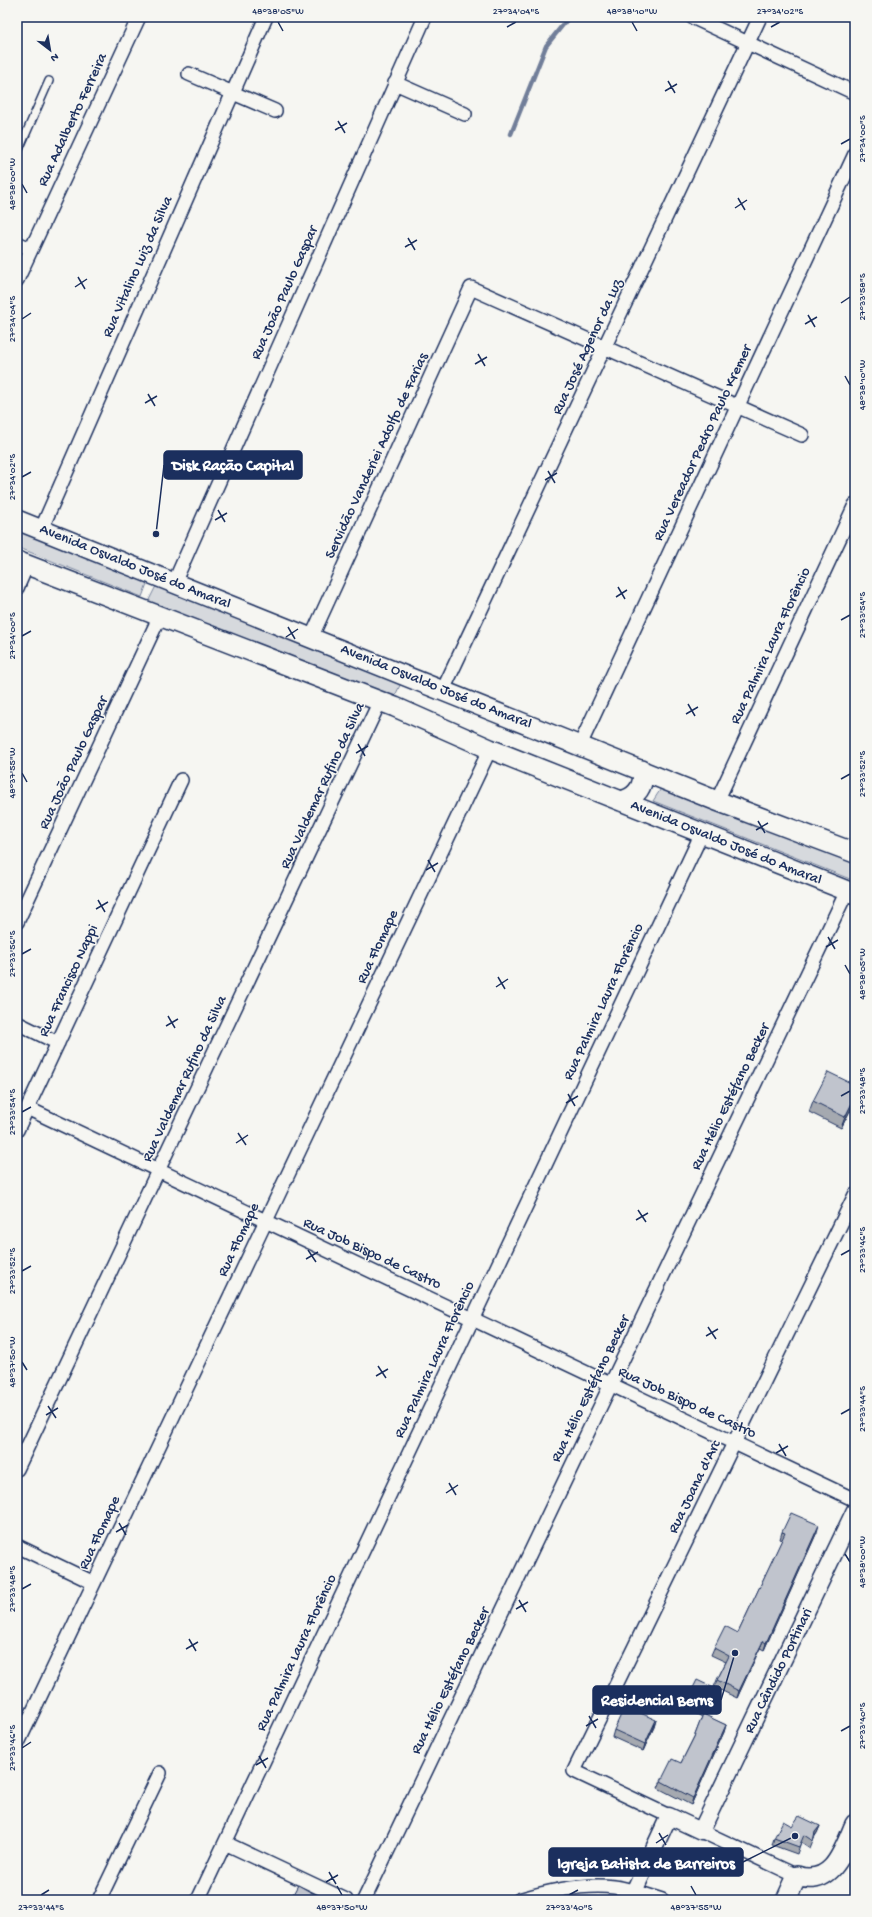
<svg xmlns="http://www.w3.org/2000/svg" width="872" height="1917" viewBox="0 0 872 1917" font-family="'Gochi Hand',sans-serif">
<rect width="100%" height="100%" fill="#f6f6f2"/>
<filter id="ink" filterUnits="userSpaceOnUse"><feTurbulence type="fractalNoise" baseFrequency=".025" numOctaves="2"/><feDisplacementMap in="SourceGraphic" scale="8" xChannelSelector="R" yChannelSelector="G"/><feConvolveMatrix kernelMatrix="1 2 1 2 8 2 1 2 1" color-interpolation-filters="sRGB"/></filter>
<g filter="url(#ink)">
<path fill="#d6d9dd" stroke="#78849e" d="M17 527 148 581 142 597 17 547Z
M157 584 402 681 394 698 148 602Z
M664 784 855 860V881L653 801Z"/>
<g fill="none" stroke-linecap="round" stroke-linejoin="round">
<path stroke="#717e99" stroke-width="4.5" d="M511 134 546 46 569 17"/>
<g stroke="#1b2f5e" stroke-width="10">
<path id="service" d="M17 154 49 81"/>
</g>
<g stroke="#1b2f5e" stroke-width="16">
<path id="minor" d="M692 17 855 93
M189 74 275 111
M395 83 465 114
M17 243 31 249
M17 280 139 17
M41 530 266 17
M174 583 425 17
M17 588 27 565
M311 638 471 288 802 435
M443 690 760 17
M580 745 855 154
M717 801 855 505
M17 922 159 618
M17 1023 58 1043
M27 1108 855 1500
M17 1130 181 780
M17 1469 380 701
M17 1546 94 1583
M17 1745 490 749
M669 1816 574 1771 855 1195
M701 1831 797 1876
M225 1843 346 1900
M99 1900 160 1773
M198 1900 702 833
M364 1900 847 891
M519 1900C549 1891 583 1883 614 1887 630 1889 646 1895 662 1900"/>
</g>
<g stroke="#1b2f5e" stroke-width="19">
<path id="tertiary" d="M630 1900 669 1816 701 1831 855 1510"/>
</g>
<g stroke="#1b2f5e" stroke-width="22">
<path id="secondary" d="M17 520 717 801 855 853
M17 561 395 707 490 749 855 894
M621 801C637 797 645 786 642 770
M786 1900 797 1876C833 1888 844 1849 855 1824"/>
</g>
<use href="#service" stroke="#f6f6f2" stroke-width="7"/>
<use href="#minor" stroke="#f6f6f2" stroke-width="13"/>
<use href="#tertiary" stroke="#f6f6f2" stroke-width="16"/>
<use href="#secondary" stroke="#f6f6f2" stroke-width="19"/>
</g>
<path fill="#a5a9b0" stroke="#1b2f5e" d="M855 1085V1114L850 1111 841 1128 809 1112 813 1101Z
M782 1532H817L764 1650 760 1648 737 1698 714 1687 717 1680 726 1662 711 1655 714 1648 738 1633 782 1540 780 1539Z
M715 1697 706 1716 726 1725 724 1732 691 1805 658 1788 661 1781 681 1763 695 1735 702 1717 684 1707 687 1700Z
M656 1720 654 1727 643 1751 612 1737 614 1730Z
M792 1826H820L817 1833 814 1838 810 1848 801 1842 797 1854 772 1845 774 1838Z"/>
<path fill="#868990" stroke="#1b2f5e" d="M853 1101 850 1111 841 1128 845 1117Z
M819 1525 817 1532 764 1650 766 1643Z
M763 1641 760 1648 737 1698 739 1691Z
M718 1690 715 1697 705 1718 707 1711Z
M656 1720 654 1727 643 1751 645 1744Z
M726 1725 724 1732 691 1805 693 1798Z
M820 1826 817 1833 812 1839 815 1832Z"/>
<path fill="#c0c4cd" stroke="#1b2f5e" d="M828 1072 855 1085V1102L853 1101 845 1117 813 1101Z
M791 1513 819 1525 766 1643 763 1641 739 1691 717 1680 729 1656 714 1648 725 1626 738 1633 785 1533 782 1532Z
M697 1680 718 1690 707 1711 687 1700Z
M625 1706 656 1720 645 1744 614 1730Z
M703 1714 726 1725 693 1798 661 1781 672 1759 681 1763 695 1735Z
M799 1816 820 1826 815 1832 813 1841 804 1835 799 1847 774 1838 783 1821 792 1826Z
M298 1885 325 1900H290Z"/>
</g>
<path fill="none" stroke="#1b2f5e" stroke-width="1.5" d="M278 22 283 31M632 22 637 31M507 27 516 22M771 27 780 22M668 81 675 93M665 91 677 84M338 121 345 133M335 130 347 123M841 144 850 139M22 184 27 193M738 198 745 210M735 208 747 200M408 238 415 250M405 247 417 240M78 277 85 289M75 287 87 279M841 303 850 297M808 315 815 327M22 319 31 313M805 324 817 317M478 354 485 366M475 364 487 357M845 376 850 385M148 394 155 406M145 403 157 396M548 471 555 483M22 477 31 472M545 480 557 473M218 510 225 522M215 520 227 513M618 587 625 599M616 597 627 590M841 620 850 615M288 627 295 639M22 636 31 631M286 637 298 629M688 704 695 716M686 714 698 707M358 744 365 756M356 753 368 746M22 773 27 782M841 779 850 774M758 821 765 833M756 830 768 823M428 860 435 872M426 870 438 863M98 900 105 912M96 909 108 902M828 937 835 949M826 947 838 940M22 954 31 949M845 965 850 974M498 977 505 989M496 987 508 979M168 1016 175 1028M166 1026 178 1019M568 1094 575 1106M841 1096 850 1091M566 1103 578 1096M22 1112 31 1107M238 1133 246 1145M236 1143 248 1135M638 1210 646 1222M636 1220 648 1213M308 1250 316 1262M841 1255 850 1250M306 1259 318 1252M22 1271 31 1266M708 1327 716 1339M706 1336 718 1329M22 1362 27 1370M378 1366 386 1378M376 1376 388 1369M48 1406 56 1418M841 1414 850 1409M46 1415 58 1408M779 1444 786 1456M776 1453 788 1446M449 1483 456 1495M446 1493 458 1485M119 1523 126 1535M116 1532 128 1525M845 1554 850 1562M22 1589 31 1584M519 1600 526 1612M516 1609 528 1602M189 1639 196 1651M186 1649 198 1642M589 1716 596 1728M586 1726 598 1719M841 1731 850 1726M22 1748 31 1742M259 1756 266 1768M256 1765 268 1758M659 1833 666 1845M656 1843 668 1835M329 1872 336 1884M326 1882 338 1875M337 1886 342 1895M691 1886 696 1895M41 1895 49 1890M569 1895 578 1890"/>
<g text-anchor="middle" dominant-baseline="central" stroke-width="3" stroke-linejoin="round" paint-order="stroke">
<g font-size="15" fill="#1b2f5e" stroke="#f6f6f2">
<text transform="translate(73 120) rotate(-65)">Rua Adalberto Ferreira</text>
<text transform="translate(138 267) rotate(-66)">Rua Vitalino Luiz da Silva</text>
<text transform="translate(285 293) rotate(-66)">Rua João Paulo Gaspar</text>
<text transform="translate(588 347) rotate(-65)">Rua José Agenor da Luz</text>
<text transform="translate(703 443) rotate(-65)">Rua Vereador Pedro Paulo Kremer</text>
<text transform="translate(377 456) rotate(-65)">Servidão Vanderiei Adolfo de Farias</text>
<text transform="translate(135 567) rotate(22)">Avenida Osvaldo José do Amaral</text>
<text transform="translate(771 646) rotate(-65)">Rua Palmira Laura Florêncio</text>
<text transform="translate(436 687) rotate(22)">Avenida Osvaldo José do Amaral</text>
<text transform="translate(74 763) rotate(-65)">Rua João Paulo Gaspar</text>
<text transform="translate(323 786) rotate(-65)">Rua Valdemar Rufino da Silva</text>
<text transform="translate(726 843) rotate(22)">Avenida Osvaldo José do Amaral</text>
<text transform="translate(378 947) rotate(-65)">Rua Flomape</text>
<text transform="translate(69 981) rotate(-65)">Rua Francisco Nappi</text>
<text transform="translate(604 1002) rotate(-65)">Rua Palmira Laura Florêncio</text>
<text transform="translate(185 1079) rotate(-65)">Rua Valdemar Rufino da Silva</text>
<text transform="translate(731 1097) rotate(-64)">Rua Hélio Estéfano Becker</text>
<text transform="translate(239 1240) rotate(-65)">Rua Flomape</text>
<text transform="translate(372 1254) rotate(25)">Rua Job Bispo de Castro</text>
<text transform="translate(435 1360) rotate(-65)">Rua Palmira Laura Florêncio</text>
<text transform="translate(591 1389) rotate(-64)">Rua Hélio Estéfano Becker</text>
<text transform="translate(687 1403) rotate(25)">Rua Job Bispo de Castro</text>
<text transform="translate(695 1487) rotate(-64)">Rua Joana d'Arc</text>
<text transform="translate(100 1533) rotate(-65)">Rua Flomape</text>
<text transform="translate(297 1653) rotate(-65)">Rua Palmira Laura Florêncio</text>
<text transform="translate(779 1671) rotate(-64)">Rua Cândido Portinari</text>
<text transform="translate(451 1681) rotate(-64)">Rua Hélio Estéfano Becker</text>
</g>
</g>
<path fill="none" stroke="#1b2f5e" stroke-width="1.5" d="M156 534L164 465M735 1653L721 1700M795 1836L743 1862"/>
<g fill="#1b2f5e" stroke="#f6f6f2" stroke-width="1.5">
<circle cx="156" cy="534" r="4"/>
<circle cx="735" cy="1653" r="4"/>
<circle cx="795" cy="1836" r="4"/>
</g>
<g fill="#1b2f5e" stroke="#1b2f5e" stroke-width="1.5">
<rect x="164" y="451" width="138" height="28" rx="4"/>
<rect x="593" y="1686" width="128" height="28" rx="4"/>
<rect x="549" y="1848" width="194" height="28" rx="4"/>
</g>
<g font-size="16" text-anchor="middle" font-weight="bold" fill="#fff">
<text x="233" y="470">Disk Ração Capital</text>
<text x="657" y="1705">Residencial Berns</text>
<text x="646" y="1868">Igreja Batista de Barreiros</text>
</g>
<rect width="872" height="1917" fill="none" stroke="#f6f6f2" stroke-width="44"/>
<g transform="translate(50 50) rotate(149)" stroke="#f6f6f2" stroke-width="3" paint-order="stroke">
<path d="M0-3L7 15L0 10L-7 15Z" fill="#1b2f5e"/>
<text y="-6" font-size="11" font-weight="bold" text-anchor="middle" fill="#1b2f5e">N</text>
</g>
<rect x="22" y="22" width="828" height="1873" fill="none" stroke="#1b2f5e" stroke-width="1.5"/>
<g font-size="10" text-anchor="middle" fill="#1b2f5e">
<text x="278" y="14">48°38'05"W</text>
<text x="516" y="14">27°34'04"S</text>
<text x="632" y="14">48°38'10"W</text>
<text x="780" y="14">27°34'02"S</text>
<text transform="translate(861 139) rotate(-90)" y="4">27°34'00"S</text>
<text transform="translate(11 184) rotate(-90)" y="4">48°38'00"W</text>
<text transform="translate(861 297) rotate(-90)" y="4">27°33'58"S</text>
<text transform="translate(11 319) rotate(-90)" y="4">27°34'04"S</text>
<text transform="translate(861 385) rotate(-90)" y="4">48°38'10"W</text>
<text transform="translate(11 477) rotate(-90)" y="4">27°34'02"S</text>
<text transform="translate(861 615) rotate(-90)" y="4">27°33'54"S</text>
<text transform="translate(11 636) rotate(-90)" y="4">27°34'00"S</text>
<text transform="translate(11 773) rotate(-90)" y="4">48°37'55"W</text>
<text transform="translate(861 774) rotate(-90)" y="4">27°33'52"S</text>
<text transform="translate(11 954) rotate(-90)" y="4">27°33'56"S</text>
<text transform="translate(861 974) rotate(-90)" y="4">48°38'05"W</text>
<text transform="translate(861 1091) rotate(-90)" y="4">27°33'48"S</text>
<text transform="translate(11 1112) rotate(-90)" y="4">27°33'54"S</text>
<text transform="translate(861 1250) rotate(-90)" y="4">27°33'46"S</text>
<text transform="translate(11 1271) rotate(-90)" y="4">27°33'52"S</text>
<text transform="translate(11 1362) rotate(-90)" y="4">48°37'50"W</text>
<text transform="translate(861 1409) rotate(-90)" y="4">27°33'44"S</text>
<text transform="translate(861 1562) rotate(-90)" y="4">48°38'00"W</text>
<text transform="translate(11 1589) rotate(-90)" y="4">27°33'48"S</text>
<text transform="translate(861 1726) rotate(-90)" y="4">27°33'40"S</text>
<text transform="translate(11 1748) rotate(-90)" y="4">27°33'46"S</text>
<text x="41" y="1910">27°33'44"S</text>
<text x="342" y="1910">48°37'50"W</text>
<text x="569" y="1910">27°33'40"S</text>
<text x="696" y="1910">48°37'55"W</text>
</g>
</svg>
